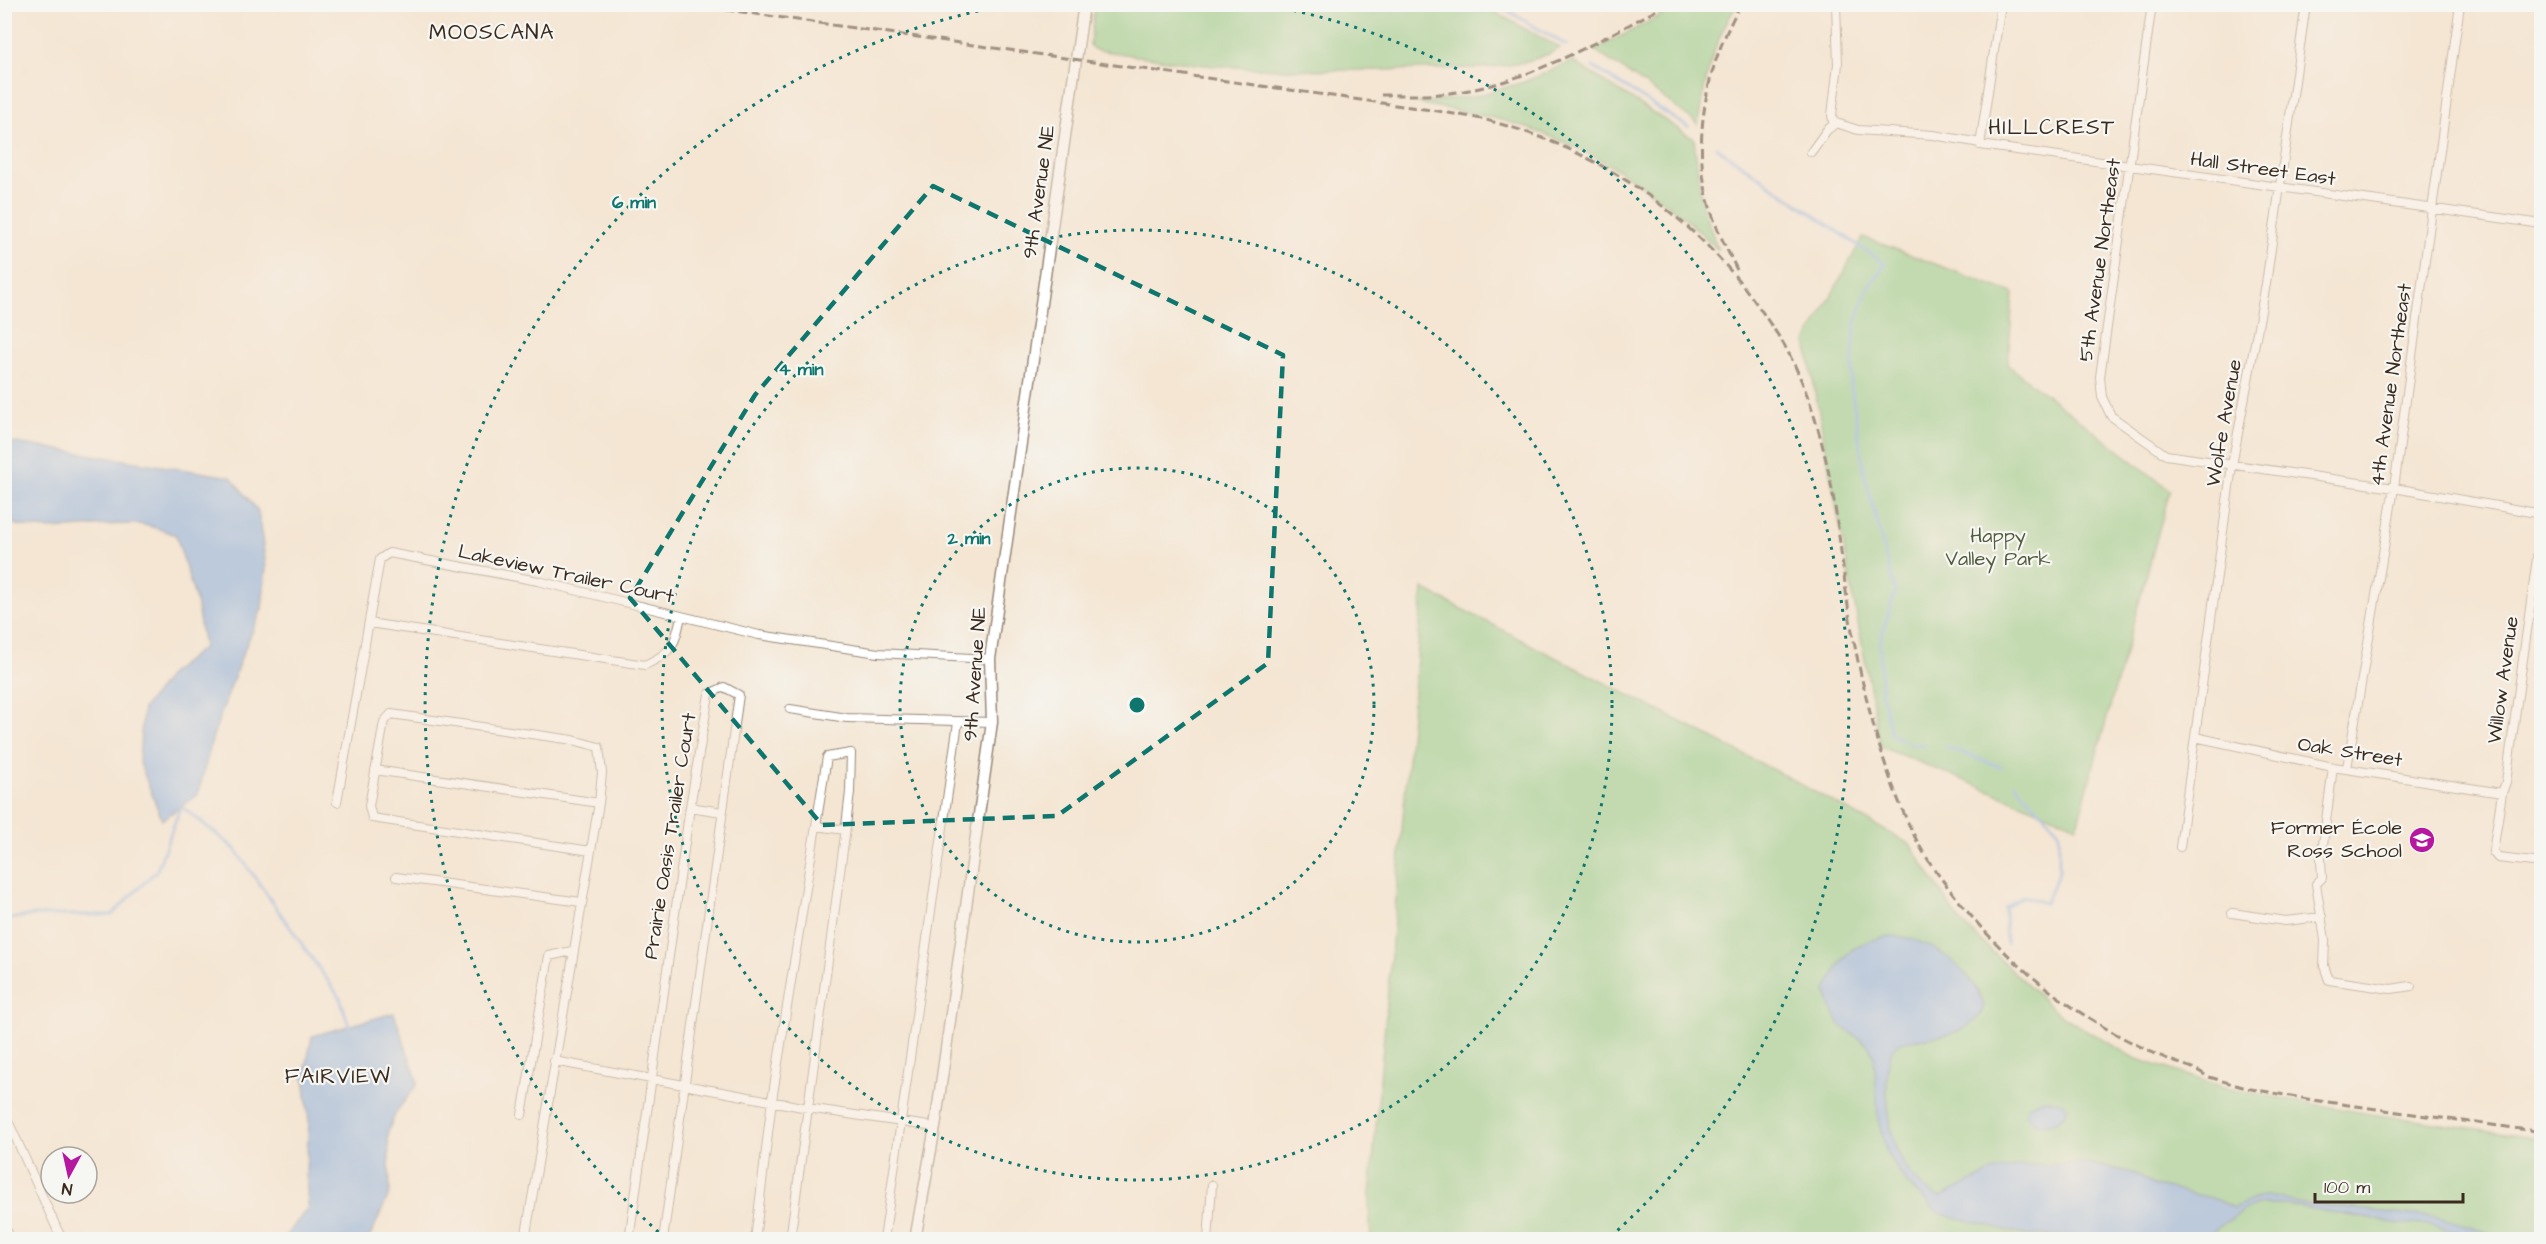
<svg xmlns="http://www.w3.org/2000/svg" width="2546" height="1244" viewBox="0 0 2546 1244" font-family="'Architects Daughter',sans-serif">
<rect width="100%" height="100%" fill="#f6f6f2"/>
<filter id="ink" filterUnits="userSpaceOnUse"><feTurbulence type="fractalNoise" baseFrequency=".0167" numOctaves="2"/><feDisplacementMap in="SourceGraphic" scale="12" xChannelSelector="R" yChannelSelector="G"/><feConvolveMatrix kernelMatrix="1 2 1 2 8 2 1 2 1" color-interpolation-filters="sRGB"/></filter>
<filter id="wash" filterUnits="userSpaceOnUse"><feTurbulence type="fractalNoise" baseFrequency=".008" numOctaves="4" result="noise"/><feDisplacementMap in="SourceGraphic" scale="24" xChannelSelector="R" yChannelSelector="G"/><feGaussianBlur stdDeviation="1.35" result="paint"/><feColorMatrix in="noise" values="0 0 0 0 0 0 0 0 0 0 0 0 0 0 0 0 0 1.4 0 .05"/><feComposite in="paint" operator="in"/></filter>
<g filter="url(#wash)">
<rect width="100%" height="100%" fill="#f4e6d3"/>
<path fill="#87cc86" stroke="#617b52" stroke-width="1.5" d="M1480 4 1560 48C1523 70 1474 68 1431 69 1361 71 1288 71 1218 66 1177 63 1136 55 1096 50L1092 48 1090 44 1095 5Z
M1683 4 1737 5C1712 42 1705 81 1698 124L1653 90 1594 50Z
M1572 61 1694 139 1702 205 1718 250C1661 191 1593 148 1515 124 1483 114 1449 110 1417 103L1471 97 1524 82Z
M1863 237 2013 293 2008 365 2170 490 2077 826 1881 747 1806 342Z
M1423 589 1789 778 1910 844 1960 921 2057 1013 2134 1058 2230 1089 2365 1113 2541 1138V1239L1371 1240 1369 1207Z"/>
<path fill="#7aa9e4" stroke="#5a6a81" stroke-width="1.5" d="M4 441 231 477 258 511 266 567 262 609 242 655 213 736 198 794 162 820 139 761 143 709 171 673 204 647 196 601 176 535C164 531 148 524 135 524 93 523 45 537 5 521Z
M1890 936C1930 937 1970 968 1984 1005 1977 1032 1943 1036 1919 1039 1912 1040 1903 1040 1897 1044 1879 1058 1889 1131 1897 1151 1905 1169 1921 1190 1940 1197L1991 1172 2019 1166 2087 1163 2133 1173 2155 1186 2212 1198 2234 1208C2261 1195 2269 1191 2297 1203L2443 1218 2506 1239H2484L2430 1225 2399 1224 2284 1204H2261L2246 1209 2212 1232 2190 1240H2105L2087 1236 2025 1235 1939 1213 1907 1183 1887 1154 1878 1119 1874 1057 1868 1045 1841 1026 1831 1008 1826 990C1843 956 1848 943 1890 936Z
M394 1013 418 1083 396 1112 388 1132 390 1192 369 1239H283L308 1208 306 1170 309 1122 304 1077 312 1036Z
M2044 1099 2064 1103 2068 1110C2062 1121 2054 1124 2042 1125L2033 1122 2025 1113 2028 1106Z"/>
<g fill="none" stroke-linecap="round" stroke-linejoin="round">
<path stroke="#7aa9e4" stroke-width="3" d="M1496 4 1566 45
M1593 67 1688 127
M1716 147 1885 264 1868 287 1855 325 1851 386 1864 472 1895 591 1880 643 1881 689 1891 734 1911 744 1925 745
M1944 746 2001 767
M4 920 33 915H112L157 870 181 806 234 848 340 998 349 1026
M2006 943 2005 908 2023 896 2045 903 2059 872V831L2014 783"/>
</g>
</g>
<g filter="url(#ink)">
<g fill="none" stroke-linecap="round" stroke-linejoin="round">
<g stroke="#988878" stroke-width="10">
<path id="minor" d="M1836 4 1838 64 1832 115 1833 122 1858 130 1933 135 1981 143
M2001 4 1980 145 2542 224
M2152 4 2100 377 2102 397 2111 416 2166 455 2394 488 2542 514
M1811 152 1827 130 1836 123
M2542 522 2506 782 2502 793 2493 852 2498 858 2542 863
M369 623 645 665C673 652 675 645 681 616
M790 709 847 718 992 722
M2195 737 2333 767 2502 793
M2333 767 2321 860 2322 878 2316 884 2325 940 2324 966 2329 980 2391 989 2411 986
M2347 768 2394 488 2460 4
M375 770 599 803
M337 802 380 559 389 553 538 581 759 635 878 653 990 659
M690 807 722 812
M816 826 845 830
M2180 847 2232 465 2266 284 2306 4
M396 877 581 902
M2232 913 2285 921 2322 917
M554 1061 808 1108 935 1127
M4 1112 62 1240
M522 1115 549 956 572 951
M525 1240 599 803 602 773 599 747 573 740 391 714 384 722 369 806 372 818 591 851
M629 1240 690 807 709 694 724 687 739 695 663 1240
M755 1240 772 1100 827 757 851 753 850 792 845 835 790 1240
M884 1240 958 722
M1208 1240 1212 1185"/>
</g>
<g stroke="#988878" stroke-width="13">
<path id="tertiary" d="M915 1240 935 1127 992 722 990 659 1084 4"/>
</g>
<g stroke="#988878" stroke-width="16">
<path id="trunk" d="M4 1232 8 1240"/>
</g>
<use href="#minor" stroke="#fff" stroke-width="8"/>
<use href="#tertiary" stroke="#fff" stroke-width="10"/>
<use href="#trunk" stroke="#fff" stroke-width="14"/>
<path stroke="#3b2a1e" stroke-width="3" stroke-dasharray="9 4.5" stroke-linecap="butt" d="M685 4 1438 111C1457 115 1478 117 1497 123 1606 153 1699 220 1763 313 1771 326 1781 338 1788 352 1809 392 1821 435 1830 479 1840 529 1843 580 1852 631 1865 700 1884 777 1917 841 1927 860 1941 879 1955 896 2002 957 2059 1004 2127 1040 2141 1047 2155 1054 2170 1060 2181 1065 2196 1067 2206 1076L2246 1088 2313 1100 2542 1132
M1381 95C1406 95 1432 96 1458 92 1533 81 1601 39 1668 4
M1737 270C1727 249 1716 229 1710 207 1690 141 1707 63 1741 4"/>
</g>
</g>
<path d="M0 0H2546V1244H0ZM933 186 1283 355 1268 663 1057 816 822 825 630 598 755 395Z" fill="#f4e6d3" fill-opacity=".55" fill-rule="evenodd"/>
<path fill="none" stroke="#0f766e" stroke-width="4.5" stroke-dasharray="12 8" stroke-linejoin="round" d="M933 186 1283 355 1268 663 1057 816 822 825 630 598 755 395Z"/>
<g fill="none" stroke="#0f766e" stroke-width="3" stroke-dasharray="3 6">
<circle cx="1137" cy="705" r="237"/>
<circle cx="1137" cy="705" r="475"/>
<path d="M665 1238A712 712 0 0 1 1007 5M1267 5A712 712 0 0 1 1609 1238"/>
</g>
<defs>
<g id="school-disc" transform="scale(1.35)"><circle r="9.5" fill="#b5179e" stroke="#f6f6f2"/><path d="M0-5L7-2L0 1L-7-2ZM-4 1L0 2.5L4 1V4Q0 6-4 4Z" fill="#fff"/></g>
</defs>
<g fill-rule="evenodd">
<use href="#school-disc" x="2422" y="840"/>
</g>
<g text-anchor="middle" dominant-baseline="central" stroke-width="4.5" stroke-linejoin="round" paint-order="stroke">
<g font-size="20" fill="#3b2a1e" stroke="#f6f6f2">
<text transform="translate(2263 169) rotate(8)">Hall Street East</text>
<text transform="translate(1039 192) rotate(-82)">9th Avenue NE</text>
<text transform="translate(2100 260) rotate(-82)">5th Avenue Northeast</text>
<text transform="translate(2391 385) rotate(-82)">4th Avenue Northeast</text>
<text transform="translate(2224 423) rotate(-80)">Wolfe Avenue</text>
<text transform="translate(566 574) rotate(12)">Lakeview Trailer Court</text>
<text transform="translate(975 674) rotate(-86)">9th Avenue NE</text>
<text transform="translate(2503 680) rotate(-82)">Willow Avenue</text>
<text transform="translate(2350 752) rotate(9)">Oak Street</text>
<text transform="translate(670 836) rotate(-81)">Prairie Oasis Trailer Court</text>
</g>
<g font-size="20" fill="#525b3d" stroke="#f6f6f2">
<text x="1998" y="536">Happy<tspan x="1998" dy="23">Valley Park</tspan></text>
</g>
<g font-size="20" fill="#3b2a1e" stroke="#f6f6f2" text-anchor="end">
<text x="2402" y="828">Former École<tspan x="2402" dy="23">Ross School</tspan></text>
</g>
<g font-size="21" letter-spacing="1.5" fill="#3b2a1e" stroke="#f6f6f2">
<text x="492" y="32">MOOSCANA</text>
<text x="2052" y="127">HILLCREST</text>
<text x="338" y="1076">FAIRVIEW</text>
</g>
</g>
<circle cx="1137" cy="705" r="9" fill="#0f766e" stroke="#f6f6f2" stroke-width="3"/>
<g font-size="18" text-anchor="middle" font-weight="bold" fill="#0f766e" stroke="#f6f6f2" stroke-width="4.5" stroke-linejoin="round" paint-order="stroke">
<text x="634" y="208">6 min</text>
<text x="801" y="375">4 min</text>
<text x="969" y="544">2 min</text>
</g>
<rect width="2546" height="1244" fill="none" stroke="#f6f6f2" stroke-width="24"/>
<g transform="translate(69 1175) rotate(188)"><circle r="28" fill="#f6f6f2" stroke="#aba49d" stroke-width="1.5"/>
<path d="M0-4.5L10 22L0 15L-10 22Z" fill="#b5179e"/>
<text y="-9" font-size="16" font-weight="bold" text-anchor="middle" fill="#3b2a1e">N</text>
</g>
<path d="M2315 1193v9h148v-9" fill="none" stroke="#3b2a1e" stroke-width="3"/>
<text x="2324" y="1193" font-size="18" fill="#3b2a1e" stroke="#f6f6f2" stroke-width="4.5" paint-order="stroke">100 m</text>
</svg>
